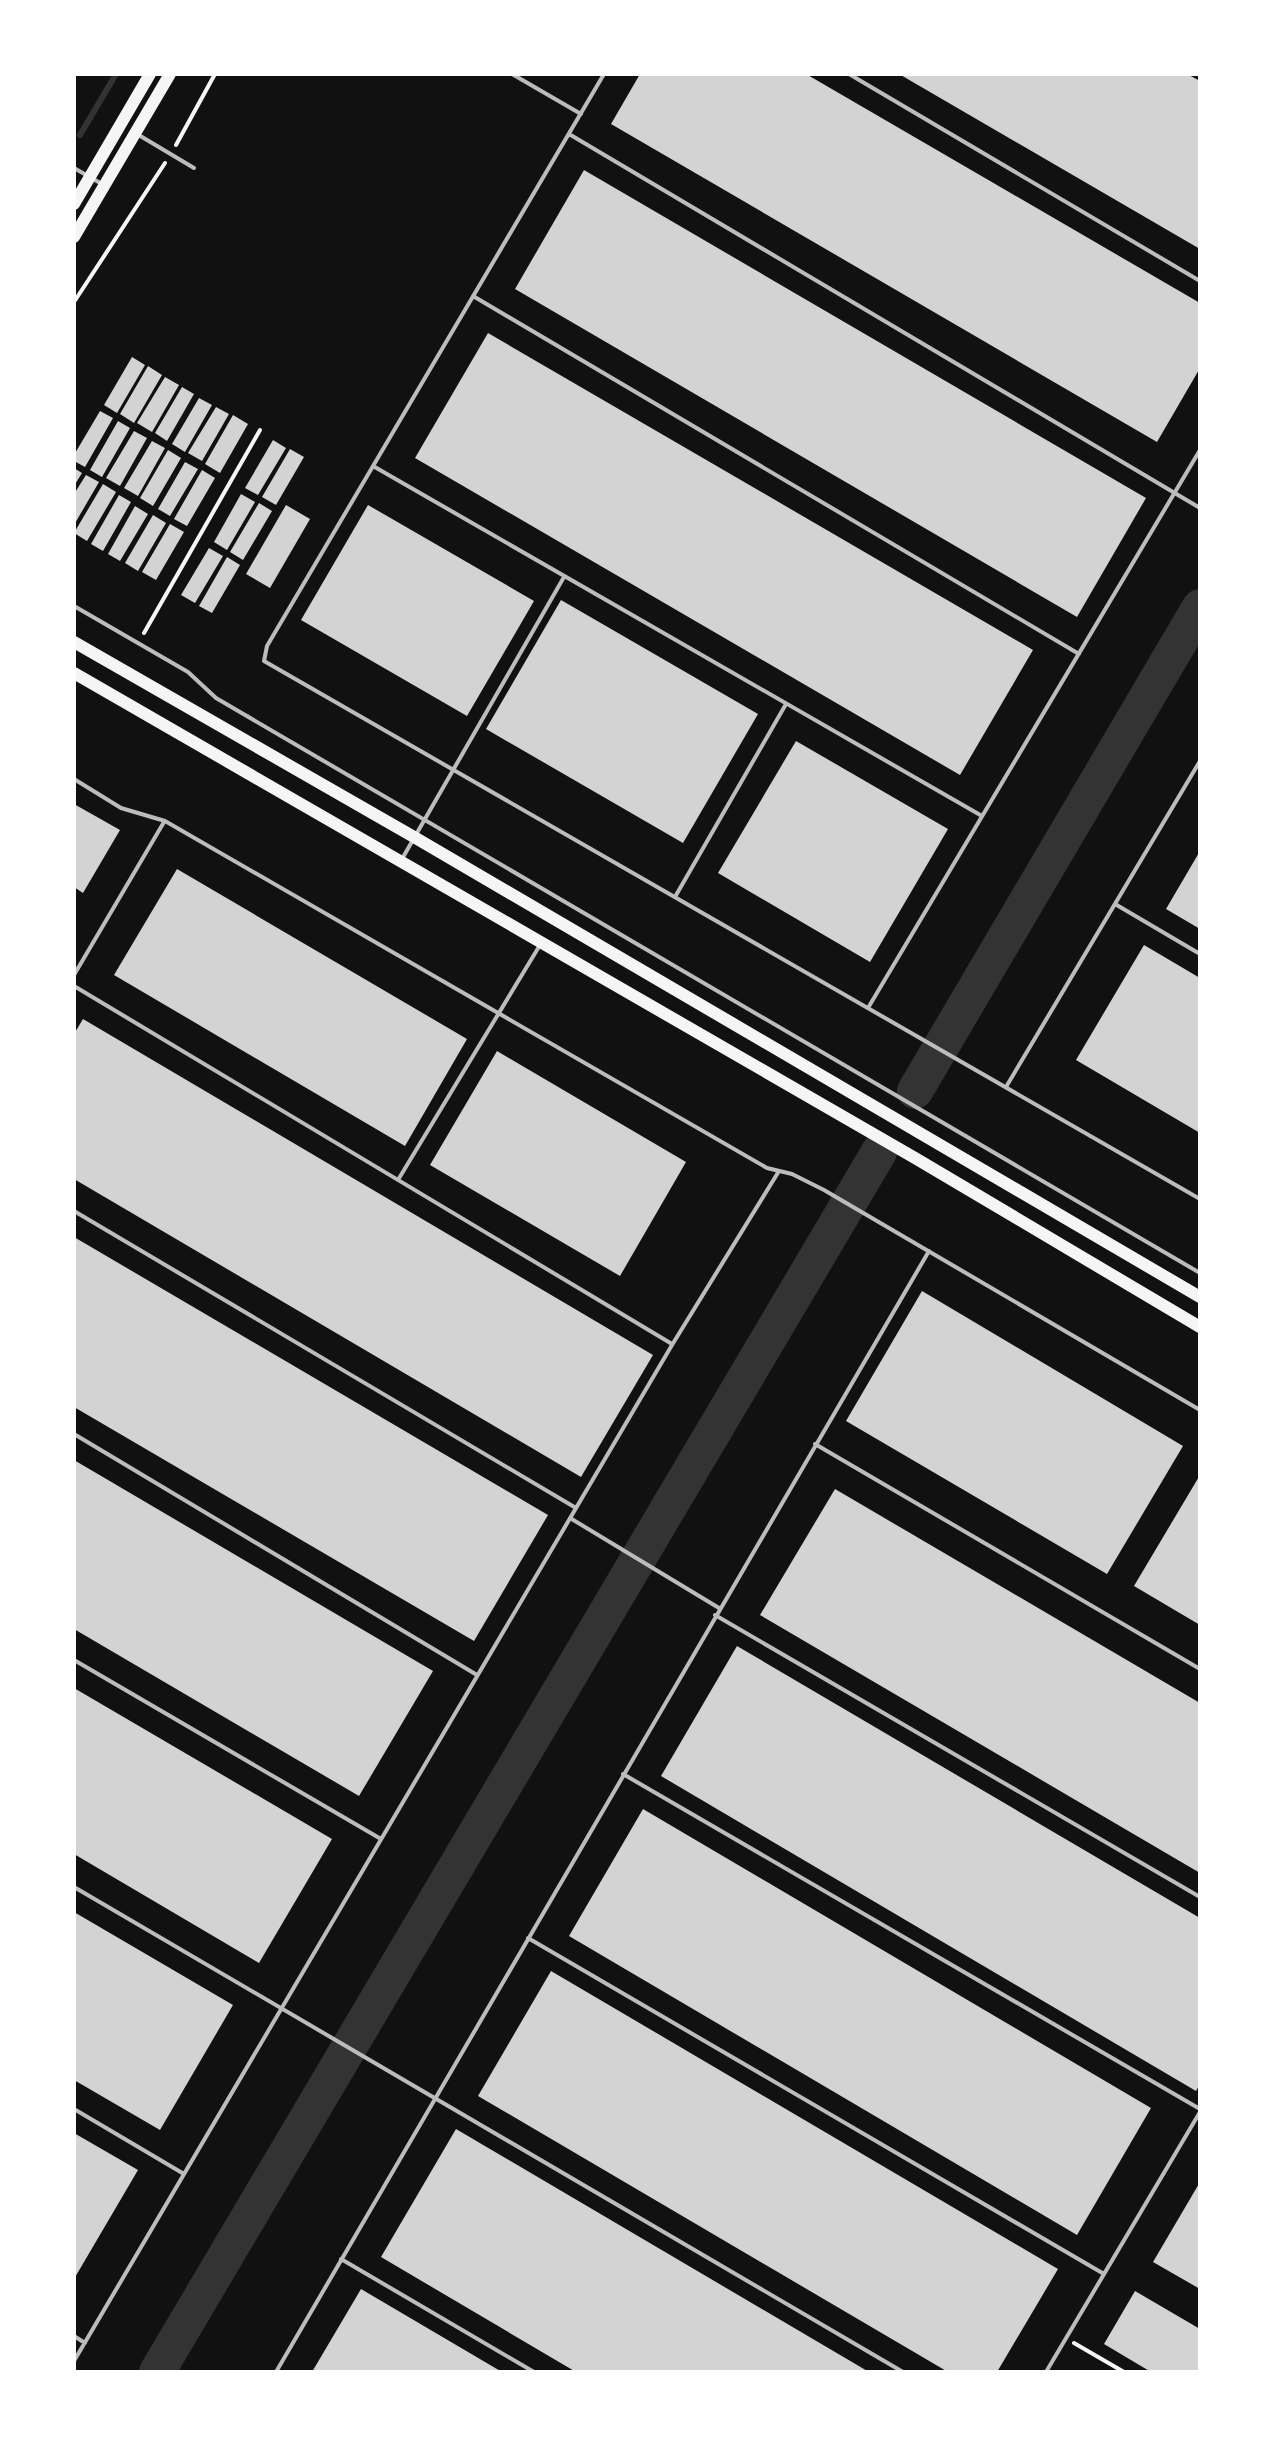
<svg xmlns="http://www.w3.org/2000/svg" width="1274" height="2446" viewBox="0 0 1274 2446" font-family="'DejaVu Sans',sans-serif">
<rect width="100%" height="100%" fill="#111"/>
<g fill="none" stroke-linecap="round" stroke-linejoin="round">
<path stroke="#333" stroke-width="6" d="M80 135 116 74"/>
<path stroke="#333" stroke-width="36" d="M915 1091 1200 607
M157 2372 879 1152"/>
</g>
<path fill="#d3d3d3" d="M640 74H806L1200 303V368L1157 442 611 124Z
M899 74H1187L1200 81V249Z
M584 170 1146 498 1077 617 515 289Z
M488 333 1033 650 960 775 415 458Z
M132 357 145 365 117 413 104 405Z
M148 366 162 375 134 423 120 414Z
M165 377 179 385 152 432 137 423Z
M182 387 194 394 167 441 155 433Z
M199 398 212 405 185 452 172 444Z
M216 407 229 414 202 461 188 453Z
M100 411 113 418 85 467 74 461V455Z
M233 415 248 424 220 473 205 464Z
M118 421 130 428 102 477 90 470Z
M134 431 147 438 120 486 106 478Z
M273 440 286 448 258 495 245 488Z
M152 441 165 448 138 496 124 488Z
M290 449 304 457 276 505 262 497Z
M168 450 181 458 153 506 140 498Z
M185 462 198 469 170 516 158 509Z
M74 468 82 473 74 486Z
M202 470 215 478 187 526 174 519Z
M86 475 99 482 74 525V494Z
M103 484 116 492 87 541 74 533Z
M241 494 255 502 227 550 214 542Z
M119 495 131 502 103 551 91 544Z
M259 503 272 511 243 560 230 552Z
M286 505 310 519 270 588 246 574Z
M368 505 534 601 467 716 301 620Z
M135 506 148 514 120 561 108 554Z
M153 515 166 523 138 571 125 563Z
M170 524 184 532 156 580 142 572Z
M209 548 223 556 195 603 181 595Z
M227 557 240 565 212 613 199 606Z
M561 600 758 714 683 843 486 729Z
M796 741 948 829 870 962 718 873Z
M74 804 120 830 83 893 74 887Z
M1200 851V929L1166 909Z
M177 869 467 1039 405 1146 114 975Z
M1144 945 1200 978V1133L1076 1060Z
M83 1019 653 1355 581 1477 74 1179V1034Z
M497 1051 686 1162 620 1276 430 1165Z
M74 1237 548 1515 474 1641 74 1407Z
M922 1291 1183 1446 1107 1574 846 1421Z
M74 1460 433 1671 359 1796 74 1629Z
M1200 1475V1625L1134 1586Z
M835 1489 1200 1703V1873L760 1615Z
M737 1646 1200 1918V2084L1196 2091 661 1776Z
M74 1688 332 1839 259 1963 74 1854Z
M643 1809 1151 2108 1077 2235 569 1936Z
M74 1912 233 2005 160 2130 74 2080Z
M551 1971 1058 2269 997 2372H948L478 2096Z
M456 2129 869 2372H576L381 2257Z
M74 2133 138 2170 74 2279Z
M1200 2182V2289L1153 2262Z
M361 2289 502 2372H312Z
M1135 2291 1200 2329V2372H1151L1104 2344Z"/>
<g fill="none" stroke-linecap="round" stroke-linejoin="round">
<path stroke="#f5f5f5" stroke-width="4" d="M176 145 215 74
M74 302 165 163
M144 633 260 430
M1074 2343 1124 2372"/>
<path stroke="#bcbcbc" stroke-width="4" d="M512 74 581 114
M604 74 267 646 264 661 1200 1199
M849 74 1200 281
M137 134 194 168
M569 134 1200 508
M74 168 102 184
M473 296 1079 654
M373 466 982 816
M74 606 188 672 216 698 1200 1273
M74 779 121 808 165 821 767 1168 792 1174 824 1190 1200 1410
M402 859 564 577
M675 897 786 704
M1115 904 1200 954
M74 975 164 822
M74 986 672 1344
M868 1008 1200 450
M1006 1087 1200 761
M398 1180 540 945
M74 1211 576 1508
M74 1434 477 1675
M815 1444 1200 1669
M570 1518 719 1608
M715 1615 1200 1897
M74 1660 381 1839
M623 1774 1200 2109
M74 1887 903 2372
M528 1938 1104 2274
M74 2109 184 2174
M341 2259 534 2372
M74 2336 85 2343
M74 2361 672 1345 779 1171
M276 2372 929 1251
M1046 2372 1200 2112"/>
<path stroke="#f5f5f5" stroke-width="12" d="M74 204 150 74
M74 237 170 74
M74 642 414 837 1200 1297
M74 673 915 1158 1200 1327"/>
</g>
<rect width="1274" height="2446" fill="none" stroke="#ffffff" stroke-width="152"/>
</svg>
